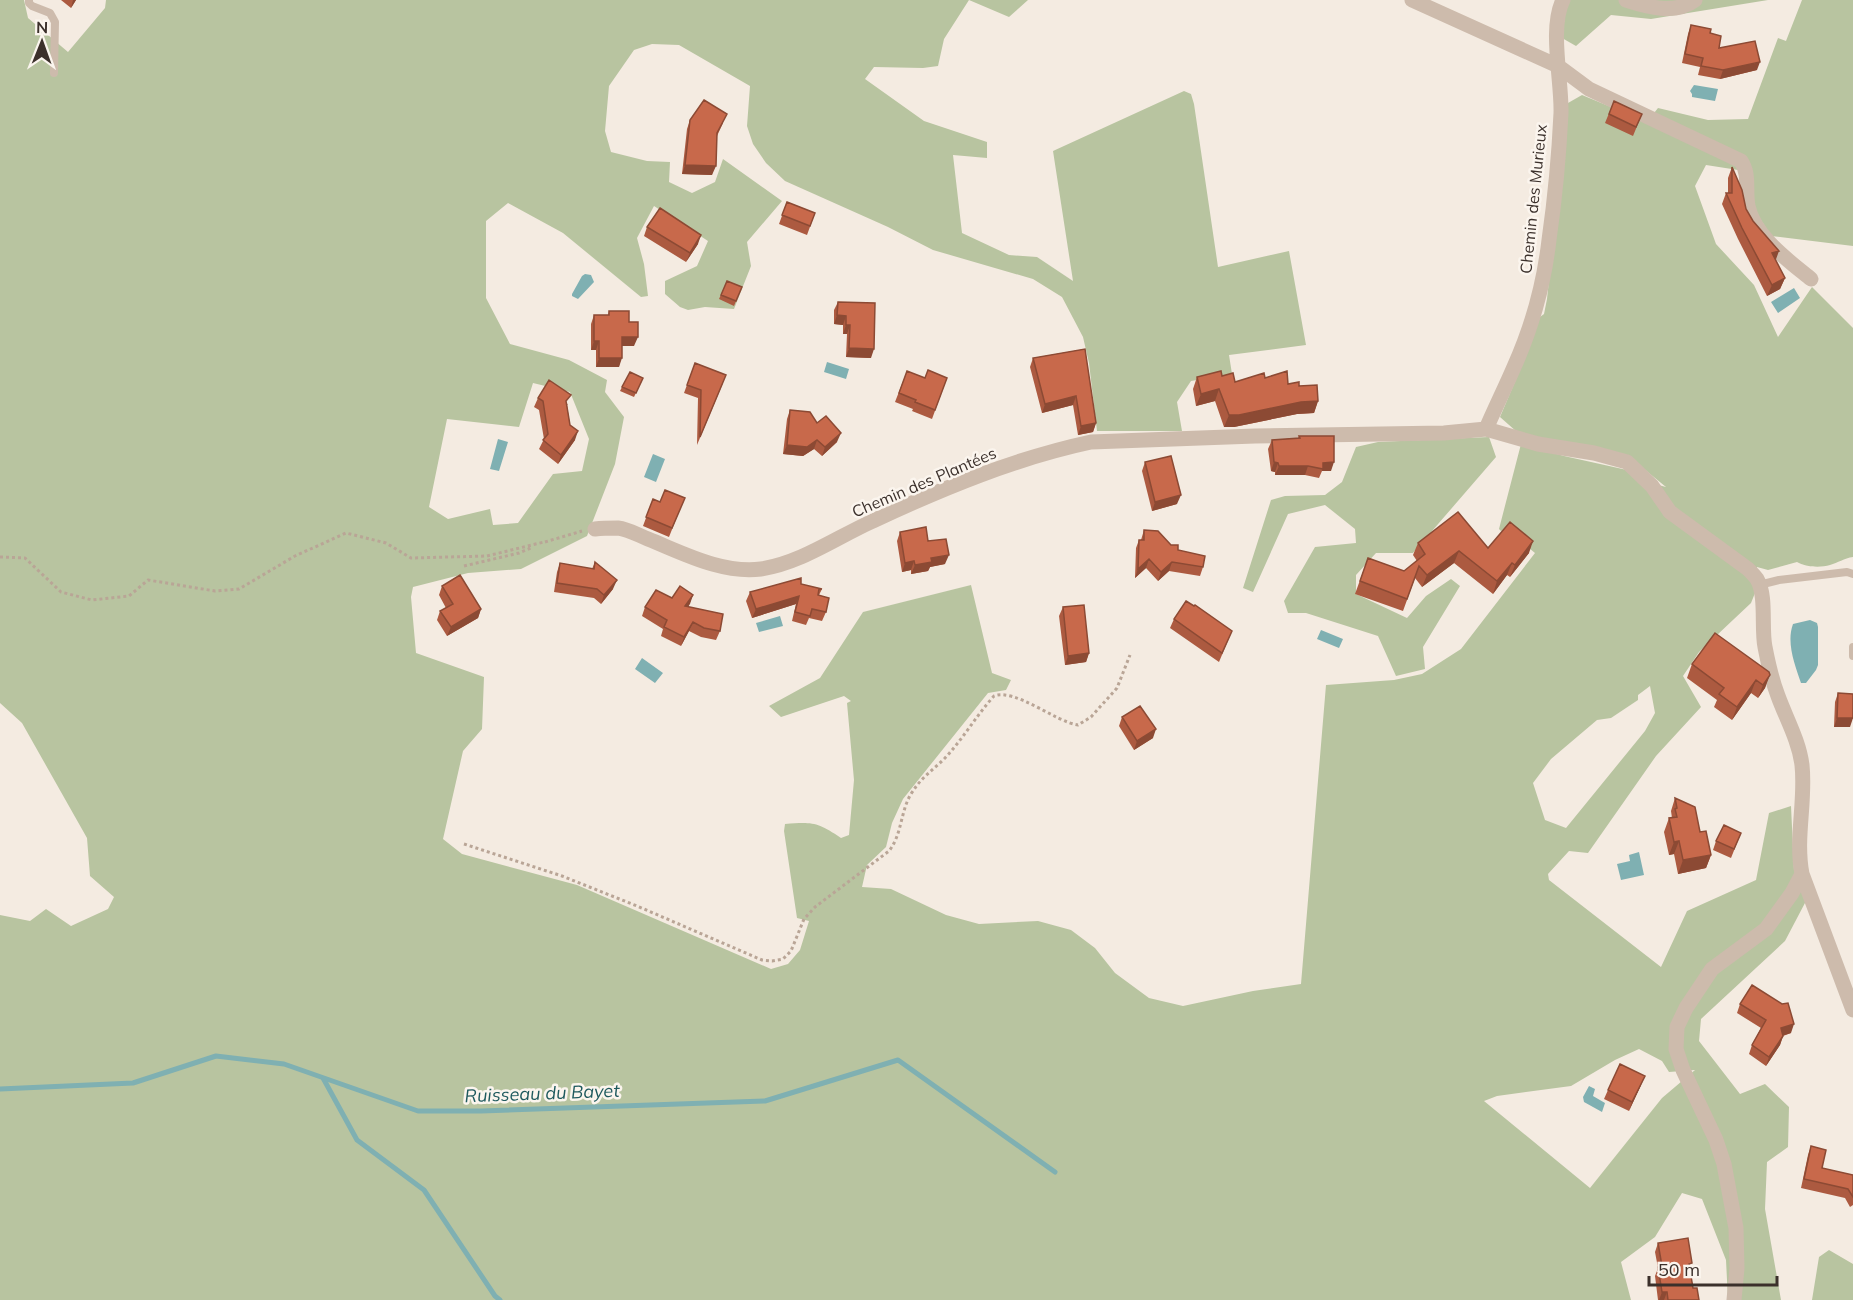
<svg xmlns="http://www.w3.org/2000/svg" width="1853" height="1300" viewBox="0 0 1853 1300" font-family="Mulish,sans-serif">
<rect width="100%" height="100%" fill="#f4ebe1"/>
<path fill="#b8c4a0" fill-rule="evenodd" d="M0 0H24L28 18 68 52 105 8 106 0H1028L1009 17 969 0 944 39 938 66 923 68 874 67 865 79 924 121 987 142V158L953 155 962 233 1009 255 1037 257 1073 281 1053 151 1184 91 1191 94 1194 104 1218 267 1289 251 1306 345 1229 355 1232 374 1191 381 1177 402 1182 431H1097L1089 363 1083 337 1062 297 1033 279 933 250 888 227 785 181 766 163 753 144 747 126 750 86 679 45 652 44 634 50 609 86 605 131 611 152 647 161 670 162 669 182 692 193 715 182 723 159 782 201 747 242 751 266 734 309 705 307 688 310 680 307 665 294V281L697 266 708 241 654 206 637 238 644 264 648 296 641 297 563 233 508 203 486 221V298L510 344 569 360 607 380 605 392 624 417 615 464 587 536 521 569 468 573 413 587 411 597 416 653 484 677 482 729 463 751 443 839 462 854 577 885 771 969 788 964 800 950 809 921 797 918 784 831 785 824C813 822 817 822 841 838L849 835 854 780 847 703 851 701 844 696 781 717 769 706 820 678 863 612 971 585 992 673 1011 680 1006 690 988 693 903 799 892 823 886 847 867 865 862 887 891 889 946 915 979 924 1038 921 1071 930 1095 948 1115 973 1149 998 1183 1006 1253 991 1301 984 1326 685 1394 680 1422 674 1461 649 1535 553 1506 529 1501 531 1499 529 1521 444 1564 456 1627 470 1643 481 1666 487 1633 460 1517 432 1500 417 1525 358 1540 317 1544 314 1547 299 1568 103 1582 95 1647 122 1658 108 1708 120 1748 119 1778 38 1786 41 1802 0H1853V246L1771 236 1759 217 1738 170 1706 165 1695 186 1716 244 1754 285 1778 337 1812 287 1853 328V557C1844 558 1838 563 1830 565 1820 568 1805 567 1797 562L1768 570 1757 567 1755 593 1751 603 1699 652 1683 676 1701 707 1656 756 1588 853 1569 851 1548 874 1549 880 1661 967 1687 911 1756 880 1769 813 1791 806 1794 870 1806 901 1785 941 1701 1019 1699 1041 1740 1094 1765 1084 1789 1107 1788 1147 1767 1162 1765 1209 1781 1300H1728L1726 1260 1702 1199 1682 1193 1655 1237 1621 1262 1631 1300H0V915L30 921 46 909 71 926 108 909 114 897 90 876 87 838 22 723 0 703ZM533 383 570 392 589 439 582 471 553 474 518 523 493 525 490 509 448 519 429 507 447 419 519 427ZM1650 686 1655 713 1645 731 1566 828 1545 820 1533 783 1551 759 1597 720 1611 718 1638 700V695ZM1639 1049 1662 1061 1669 1072 1695 1070 1662 1098 1590 1188 1484 1101 1497 1096 1571 1086 1615 1060Z
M1567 0H1768L1651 19 1611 15 1576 46 1562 38Z
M1489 437 1496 457 1413 553H1376L1356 575V594L1407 618 1426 596 1451 579 1460 586 1423 647 1425 669 1396 676 1378 636 1306 613H1288L1284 601 1315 547 1356 543 1355 529 1325 505 1288 514 1253 592 1243 588 1271 500 1285 496 1325 495 1342 482 1356 447 1378 442Z
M1829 1250 1853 1264V1300H1812L1819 1257Z"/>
<path fill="#7fb0b2" d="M1694 85 1718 89 1715 101 1692 97V94L1690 91Z
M585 274 591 275 594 282 578 299 572 296V294L582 276Z
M1794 288 1800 298 1778 313 1771 302Z
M827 362 849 369 846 379 824 372Z
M498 439 508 442 499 471 490 469Z
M653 454 665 459 656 482 644 477Z
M780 616 783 626 759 632 756 623Z
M1810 620 1817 623 1818 627V665L1816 670 1806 683H1801C1795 665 1786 643 1793 624Z
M1321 630 1343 639 1339 648 1317 639Z
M642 658 663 673 655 683 635 669Z
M1639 852 1644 875 1621 880 1617 864 1630 861 1629 855Z
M1589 1086 1595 1089 1593 1096 1605 1103 1602 1112 1584 1102 1583 1097Z"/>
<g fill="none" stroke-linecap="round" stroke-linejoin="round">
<path stroke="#7fb0b2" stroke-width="5" d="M323 1078 357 1140 424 1190 495 1296 500 1300
M0 1089 133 1083 216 1056 284 1064 418 1111H481L765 1101 898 1060 1055 1172"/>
<path stroke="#b9a596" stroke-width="3" stroke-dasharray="3 3" stroke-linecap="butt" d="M545 542 582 531
M0 557 25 558 61 592 92 600 129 596 148 580 215 591 239 589 295 556 346 533 386 543 411 558 487 556 544 542
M464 566 519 553 533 547
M464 844 562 876 637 906 762 960 772 961 783 959 791 951 804 919 815 907 889 851C903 833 900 809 913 791 921 778 934 769 945 758 963 739 976 716 994 696 1015 688 1056 722 1078 725L1091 717 1117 688 1130 655"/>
<path stroke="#cdbbac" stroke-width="8" d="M29 0V3L32 6 50 13 55 22 54 73
M1759 585 1779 580 1847 572 1853 574
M1853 647V656"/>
<path stroke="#cdbbac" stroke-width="15" d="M1412 0 1558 66 1589 89 1741 161C1750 174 1745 191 1748 206 1754 236 1789 261 1811 279
M1626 0C1648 7 1675 15 1695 0
M1486 429C1495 408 1505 388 1514 367 1532 327 1544 283 1549 240 1555 198 1559 155 1561 113 1562 81 1549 28 1563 0
M595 529C603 528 610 528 618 528 628 529 638 535 648 539 683 553 722 574 761 569 801 563 837 537 873 521 943 488 1016 458 1091 442L1255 436 1444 433 1486 429 1538 444 1594 453 1627 462 1652 486 1670 512 1748 569C1751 572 1754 575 1757 579 1767 596 1761 628 1765 647 1768 663 1772 680 1778 696 1786 718 1799 741 1802 765 1806 801 1795 838 1802 874L1853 1010
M1734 1300 1737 1268 1736 1228 1724 1164 1716 1140 1683 1070 1676 1049 1677 1027 1686 1008 1712 969 1766 929 1792 893 1802 874"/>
</g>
<path fill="#ac5a40" d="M61 0H76L71 8Z
M1691 25 1710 33 1719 48 1757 70 1720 79 1698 75 1700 67 1682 63 1688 34Z
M1614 101 1642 114 1633 136 1605 123Z
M690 120 723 123 717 136 712 175 682 174 687 129Z
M1732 167 1746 209 1785 278 1780 289 1767 296 1738 239 1722 204 1726 193H1728V178Z
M787 202 815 213 807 235 779 224Z
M647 227 698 244 686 262 644 236Z
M727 281 742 287 734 306 719 299Z
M838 302 871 358 846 357 847 334H843V325L834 324V310Z
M609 311 629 322 634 346H622L619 367H596V350H591V324L594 315H608Z
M1085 349 1096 423 1093 432 1078 435 1073 405 1042 413 1030 367 1033 358Z
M695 363 723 383 697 445 698 398 684 393Z
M907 371 925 378H947L932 419 912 411 913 409 895 402Z
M1222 376 1235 382 1265 378 1299 386 1318 401 1314 413 1297 414 1234 427H1224L1215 401 1196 406 1193 389 1197 377Z
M643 378 634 397 620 391 622 387Z
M538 398 568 404 567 405 570 425 575 440 558 464 539 449 544 439 539 410 534 407Z
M790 410 817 423 837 442 822 456 814 449 803 456 783 454 787 419Z
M1299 436 1331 471H1322L1319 478 1305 475H1275V472L1271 471 1268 449 1272 440 1298 438Z
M1145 462 1177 504 1152 511 1142 471Z
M653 499 660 502 681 507 669 537 643 526Z
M1144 530 1171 545 1203 567 1200 576 1169 571 1158 581 1146 568 1135 578 1136 548 1139 540H1141Z
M900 532 928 541 945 564 930 567 928 571 911 574V570L902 572 897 541Z
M1418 543 1488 548 1529 553 1510 577 1507 575 1493 594 1454 563 1422 587 1415 578 1403 611 1355 594 1368 558 1404 571 1417 561 1413 555Z
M595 562 613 589 601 604 594 598 554 592 557 572 560 563 592 569Z
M801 584 822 589 819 595 826 612 822 621 809 618 806 625 792 621 796 604 752 618 746 601 750 592Z
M442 586 481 609 478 618 447 636 437 620 440 611 446 608 439 595Z
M693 595 688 607 720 631 716 640 701 637 689 631 681 646 661 636 663 629 642 616 645 607 672 598Z
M1063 607 1089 653 1086 662 1065 665 1059 616Z
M1174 619 1232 631 1219 662 1170 628Z
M1692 664 1769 672 1765 688 1758 698 1751 693 1732 720 1714 707 1717 700 1687 678Z
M1838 693 1850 727H1834L1835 702Z
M1122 717 1153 738 1134 750 1119 726Z
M1675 798 1700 832 1711 855 1706 868 1678 874 1674 854 1669 855 1664 832 1669 818H1672L1671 811Z
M1741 833 1731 858 1713 850 1716 841Z
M1740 1004 1791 1033 1783 1036 1780 1045 1766 1066 1749 1054 1752 1045 1761 1028 1737 1013Z
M1641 1085 1629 1111 1604 1099 1608 1090Z
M1811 1146 1822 1168 1853 1175V1205L1850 1207 1845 1198 1801 1188 1808 1155Z
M1658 1243 1690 1270 1693 1288 1699 1300H1658L1655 1276 1658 1268 1655 1252Z"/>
<path fill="#8c4a34" d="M73 0H76L71 8Z
M1760 62 1757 70 1720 79 1723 70Z
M685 165 716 166 712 175 682 174Z
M701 235 698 244 686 262 690 253Z
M1779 251 1775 262 1772 253Z
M1785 278 1780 289 1767 296 1772 285Z
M837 315 846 316 843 325 834 324Z
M846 325H850L847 334H843Z
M622 337H638L634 346H619Z
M594 341H599L596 350H591Z
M849 348 874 349 871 358 846 357Z
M599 358H622L619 367H596Z
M1219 389 1215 401 1196 406 1201 394Z
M1076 396 1073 405 1042 413 1045 404Z
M1318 401 1314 413 1297 414 1234 427H1224L1229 415 1301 402Z
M1096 423 1093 432 1078 435 1081 426Z
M578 431 575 440 558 464 561 455Z
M841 433 837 442 822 456 825 447Z
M817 440 814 449 803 456 783 454 787 445Z
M1274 462 1278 463 1275 472 1271 471Z
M1334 462 1331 471H1322L1323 463Z
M1279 466H1308L1305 475H1275Z
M1181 495 1177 504 1152 511 1155 502Z
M1533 541 1529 553 1510 577 1515 565Z
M1459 551 1454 563 1422 587 1427 575Z
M949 555 945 564 930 567 928 571 911 574 915 565 931 558Z
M1149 559 1146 568 1135 578 1138 569Z
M914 561 911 570 902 572 905 563Z
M1172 562 1169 571 1158 581 1161 572Z
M1512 563 1507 575 1493 594 1497 581Z
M617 580 613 589 601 604 604 595Z
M693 595 690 604 682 615 685 606Z
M799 596 796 604 752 618 756 609Z
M481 609 478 618 447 636 451 627Z
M693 622 689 631 681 646 684 637Z
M1089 653 1086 662 1065 665 1068 656Z
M1770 675 1765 688 1758 698 1763 685Z
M1756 680 1751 693 1732 720 1737 707Z
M1837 718H1853L1850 727H1834Z
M1156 729 1153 738 1134 750 1137 741Z
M1679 841 1674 854 1669 855 1674 842Z
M1711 855 1706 868 1678 874 1683 860Z
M1794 1024 1791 1033 1778 1037 1781 1028Z
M1783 1036 1780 1045 1766 1066 1769 1057Z
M1645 1076 1641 1085 1629 1111 1632 1102Z
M1662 1292H1667L1664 1300H1659Z"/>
<path fill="#c8694b" stroke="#8c4a34" stroke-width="1.5" d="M1691 25 1711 29 1710 33 1721 36 1719 48 1755 41 1760 62 1723 70 1701 66 1703 58 1685 54Z
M704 100 727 114 717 133 716 166 685 165 690 120Z
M1614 101 1642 114 1636 127 1609 114Z
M1732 167 1742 190 1746 209 1753 221 1779 251 1772 253 1785 278 1772 285 1742 228 1726 193H1732Z
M787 202 815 213 810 226 782 215Z
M660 208 701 235 690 253 647 227Z
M727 281 742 287 736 301 721 295Z
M838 302 875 303 874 349 849 348 850 325H846V316L837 315Z
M609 311H629V322H638V337H622V358H599V341H594V315H609Z
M1085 349 1096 423 1081 426 1076 396 1045 404 1033 358Z
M695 363 726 375 700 437 701 390 687 385Z
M928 370 947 378 935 410 915 402 916 400 899 393 907 371 925 378Z
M1221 371 1222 376 1233 373 1235 382 1264 373 1265 378 1287 371 1288 384 1299 382V386L1317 385 1318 401 1301 402 1239 415H1229L1219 389 1201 394 1197 377Z
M630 372 643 378 636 393 622 387Z
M549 380 571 395 566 401 570 425 578 431 561 455 543 440 548 434 543 401 538 398Z
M790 410 810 412 817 423 826 416 841 433 825 447 817 440 807 447 787 445Z
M1299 436H1334V462L1323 463V469L1308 466H1279L1278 463 1274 462 1272 440 1300 438Z
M1171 456 1181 495 1155 502 1145 462Z
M665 490 685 498 672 528 646 517 653 499 660 502Z
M1458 512 1488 548 1510 522 1533 541 1515 565 1512 563 1497 581 1459 551 1427 575 1419 566 1407 599 1360 581 1368 558 1404 571 1425 554 1418 543Z
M926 527 928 541 946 539 949 555 931 558 932 562 915 565 914 561 905 563 900 532Z
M1144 530 1158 531 1171 545H1178V550L1205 556 1203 567 1172 562 1161 572 1149 559 1138 569 1139 540H1144Z
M595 562 617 580 604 595 597 589 557 583 560 563 594 569Z
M460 575 481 609 451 627 440 611 453 604 442 586Z
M801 578V584L822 589H819L818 595 829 598 826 612 812 609 810 616 795 612 799 596 756 609 750 592Z
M680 586 693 595 685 606 723 614 720 631 704 628 693 622 684 637 664 627 667 620 645 607 656 590 672 598Z
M1186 601 1194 606 1195 605 1232 631 1222 653 1174 619Z
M1084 605 1089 653 1068 656 1063 607Z
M1715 633 1769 672 1770 675 1763 685 1756 680 1737 707 1719 694 1724 688 1692 664Z
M1838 693 1853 694V718H1837Z
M1140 706 1156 729 1137 741 1122 717Z
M1675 798 1695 807 1700 832 1706 831 1711 855 1683 860 1679 841 1674 842 1669 818 1677 817 1675 809 1677 808Z
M1724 825 1741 833 1734 849 1716 841Z
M1752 985 1782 1004 1788 1003 1794 1024 1781 1028 1783 1036 1769 1057 1752 1045 1766 1020 1740 1004Z
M1620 1064 1645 1076 1632 1102 1608 1090Z
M1811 1146 1826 1150 1822 1168 1853 1175V1197L1848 1189 1804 1179Z
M1688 1238 1692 1263 1689 1264 1693 1288H1697L1699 1300H1668L1667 1292H1662L1658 1267 1662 1266 1658 1243Z"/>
<g text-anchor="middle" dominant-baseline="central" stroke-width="5" stroke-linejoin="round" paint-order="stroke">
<g font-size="16" fill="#3b302b" stroke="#fbf5ee">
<text transform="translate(1533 199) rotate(-84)">Chemin des Murieux</text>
<text transform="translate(924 482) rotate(-23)">Chemin des Plantées</text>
</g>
<g font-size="18" font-style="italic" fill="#1f5a5e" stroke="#fbf5ee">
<text transform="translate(542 1093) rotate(-2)">Ruisseau du Bayet</text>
</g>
</g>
<g transform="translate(42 42) rotate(1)" stroke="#fbf5ee" stroke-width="4.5" paint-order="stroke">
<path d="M0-4.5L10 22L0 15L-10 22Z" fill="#3b302b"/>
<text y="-9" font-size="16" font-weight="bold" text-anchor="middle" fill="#3b302b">N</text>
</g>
<path d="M1649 1276v9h128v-9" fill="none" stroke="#3b302b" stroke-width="3"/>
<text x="1658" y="1276" font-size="18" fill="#3b302b" stroke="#fbf5ee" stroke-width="4.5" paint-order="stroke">50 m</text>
</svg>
